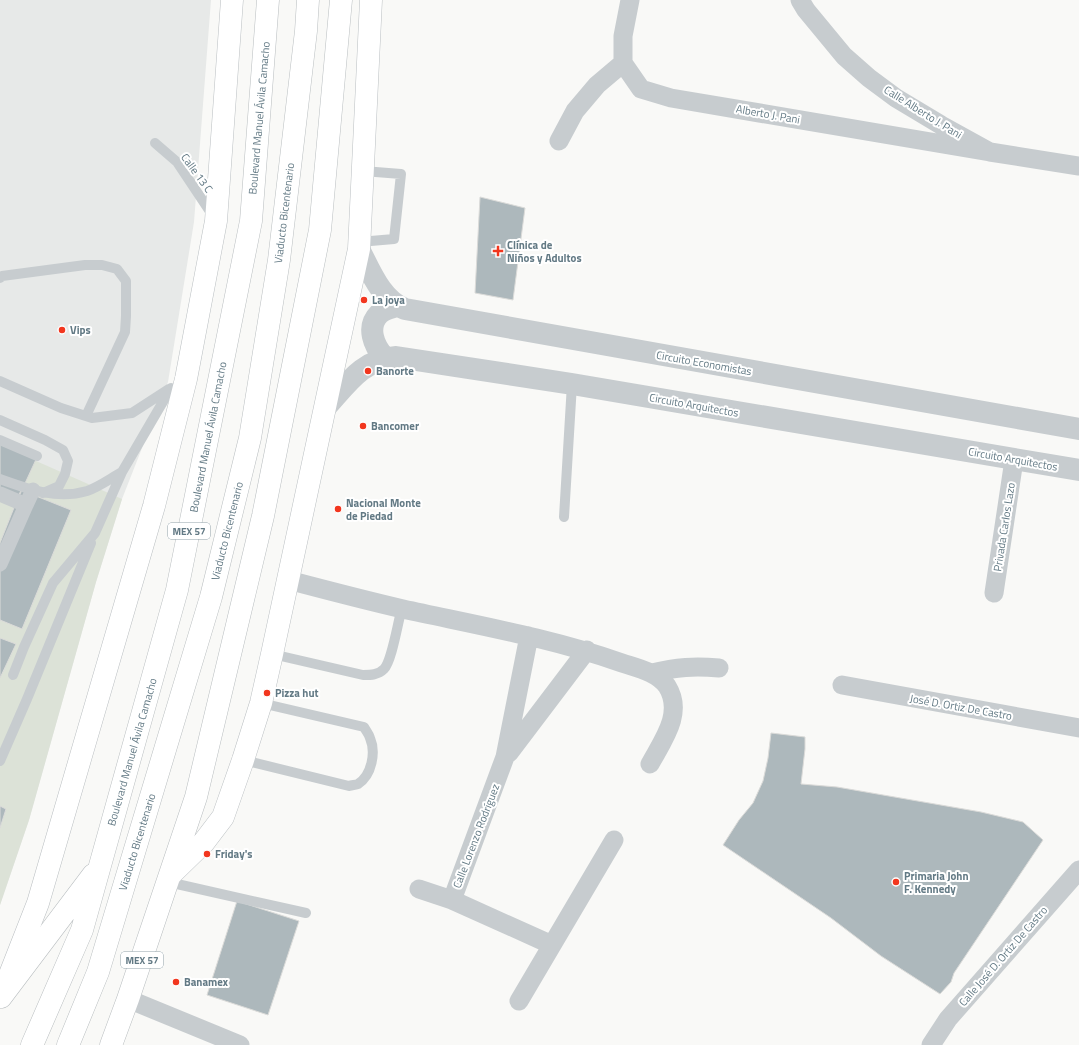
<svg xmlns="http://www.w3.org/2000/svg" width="1079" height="1045" viewBox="0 0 1079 1045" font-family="'Titillium Web',sans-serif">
<rect width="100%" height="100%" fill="#f9f9f7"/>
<path fill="#e7e9e8" d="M0 0H211L194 222 168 382 122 499 96 582 29 820 0 905Z"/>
<path fill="#dce2d7" d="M0 445 122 499 96 582 29 820 0 905Z"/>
<path fill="#adb8bc" stroke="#dbdbd9" d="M480 197 525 208 513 300 475 293Z
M0 437 39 453 15 505 0 499Z
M21 490 71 510 22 629 0 620V543Z
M0 638 16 644 0 678Z
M771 733 805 737V749L801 784 837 787 981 812 1023 822 1043 840 954 973 951 982 940 994 881 956 831 918 723 845 739 820 753 803 763 781 768 758Z
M0 806 6 809 0 828Z
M237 901 299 921 268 1015 207 995Z"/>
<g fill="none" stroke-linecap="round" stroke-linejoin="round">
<g stroke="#babfc2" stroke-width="23">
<path id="primary" d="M171 874 204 842 223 817 243 760 261 703 272 654 359 249 371 0
M5 987 38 903 154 506 186 379 216 221 232 0"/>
</g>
<g stroke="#b9bec0" stroke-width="23">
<path id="trunk" d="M1 997 93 875
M32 1045 82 930 177 590 251 221 268 0
M111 1045 128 999 196 797 263 516 320 230 341 0"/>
</g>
<g stroke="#b9bec0" stroke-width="23">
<path id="motorway" d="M68 1045 98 972 211 597 250 438 279 260 306 31 308 0"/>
</g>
<path stroke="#c7cccf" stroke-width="10" d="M155 143 177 162 213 216
M359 242 394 239 401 174 363 171
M0 278 2 276 85 265H102L117 269 126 281V316L125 332 86 416
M0 381 61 408 92 418 132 413 169 389
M0 420 45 440 63 450 68 461 65 474 59 486 43 493
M0 440 37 456
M0 479C28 489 57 500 87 491 99 487 111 478 122 472
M564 517 572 384
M272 654 363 675C371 675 378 675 384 669 392 661 398 621 402 608
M13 675 24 647 53 583 95 533 122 472 171 388
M243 760 349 786C352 785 356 785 358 784 372 775 376 752 370 738 369 734 366 731 364 727L261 703
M0 761 27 699 91 543
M168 882 306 913"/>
<path stroke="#c7cccf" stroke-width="15" d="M0 494 26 505 0 564
M26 505 33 490"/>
<path stroke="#c7cccf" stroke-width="19" d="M630 0 623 36V63L641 89 671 98 990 152
M800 0 806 10 844 56 869 78 896 98 941 125 990 152 1079 166
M559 141 575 111 597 85 623 63
M288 580C326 590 364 600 403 609 476 625 551 638 622 663 637 668 657 672 667 686 684 713 663 740 650 764
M994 593 1014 460
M652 673C677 667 694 666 719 668
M842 685 1079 728
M509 753 587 650
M419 889 452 900 552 945
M452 900 505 757 529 636
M128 999 240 1045
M519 1001 614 840
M931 1045 948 1019 1079 870"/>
<path stroke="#c7cccf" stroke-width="22" d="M359 249C370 270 381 300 405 309L1079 429
M384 357C374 346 366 327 379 314 384 309 391 308 397 306
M326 407C347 384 363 359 396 357L572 384 1079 470"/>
<use href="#primary" stroke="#fff" stroke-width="22"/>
<use href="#trunk" stroke="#fff" stroke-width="22"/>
<use href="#motorway" stroke="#fff" stroke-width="22"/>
</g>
<g fill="#f2361e" stroke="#fff" stroke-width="1.5">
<path d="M496 245h4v4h4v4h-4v4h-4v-4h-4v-4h4z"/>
<circle cx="364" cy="300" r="4"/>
<circle cx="62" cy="330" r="4"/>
<circle cx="368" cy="371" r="4"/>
<circle cx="363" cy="426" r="4"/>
<circle cx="338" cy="509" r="4"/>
<circle cx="267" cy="693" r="4"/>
<circle cx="207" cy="854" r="4"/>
<circle cx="896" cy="882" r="4"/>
<circle cx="176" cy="982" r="4"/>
</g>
<g text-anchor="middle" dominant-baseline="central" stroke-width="4" stroke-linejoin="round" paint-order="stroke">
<g fill="#fff" stroke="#91a1a9" stroke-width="1">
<rect x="168" y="523" width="42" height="16" rx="3"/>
<rect x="121" y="952" width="42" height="16" rx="3"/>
</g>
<g font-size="10" font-weight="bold" fill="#627984">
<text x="189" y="531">MEX 57</text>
<text x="142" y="960">MEX 57</text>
</g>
<g font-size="11" fill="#627984" stroke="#fff">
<text transform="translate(923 112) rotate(32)">Calle Alberto J. Pani</text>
<text transform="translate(768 114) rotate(10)">Alberto J. Pani</text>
<text transform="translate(259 118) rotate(-85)">Boulevard Manuel Ávila Camacho</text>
<text transform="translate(197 173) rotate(54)">Calle 13 C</text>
<text transform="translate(284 213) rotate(-83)">Viaducto Bicentenario</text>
<text transform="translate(704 363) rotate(10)">Circuito Economistas</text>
<text transform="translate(694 405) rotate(10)">Circuito Arquitectos</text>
<text transform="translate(208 437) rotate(-79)">Boulevard Manuel Ávila Camacho</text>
<text transform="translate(1013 459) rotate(10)">Circuito Arquitectos</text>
<text transform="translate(1004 527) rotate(-81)">Privada Carlos Lazo</text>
<text transform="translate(227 531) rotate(-76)">Viaducto Bicentenario</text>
<text transform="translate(961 707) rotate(10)">José D. Ortiz De Castro</text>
<text transform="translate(132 752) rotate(-74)">Boulevard Manuel Ávila Camacho</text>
<text transform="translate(476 836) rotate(-69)">Calle Lorenzo Rodríguez</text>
<text transform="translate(137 842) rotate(-73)">Viaducto Bicentenario</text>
<text transform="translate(1003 956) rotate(-49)">Calle José D. Ortiz De Castro</text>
</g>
<g font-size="11" font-weight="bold" fill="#627984" stroke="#fff" text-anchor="start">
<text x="507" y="245">Clínica de<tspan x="507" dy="13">Niños y Adultos</tspan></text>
<text x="372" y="300">La joya</text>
<text x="70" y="330">Vips</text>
<text x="376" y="371">Banorte</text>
<text x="371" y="426">Bancomer</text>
<text x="346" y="503">Nacional Monte<tspan x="346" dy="13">de Piedad</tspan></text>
<text x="275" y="693">Pizza hut</text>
<text x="215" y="854">Friday's</text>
<text x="904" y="876">Primaria John<tspan x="904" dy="13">F. Kennedy</tspan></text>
<text x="184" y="982">Banamex</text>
</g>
</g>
</svg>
